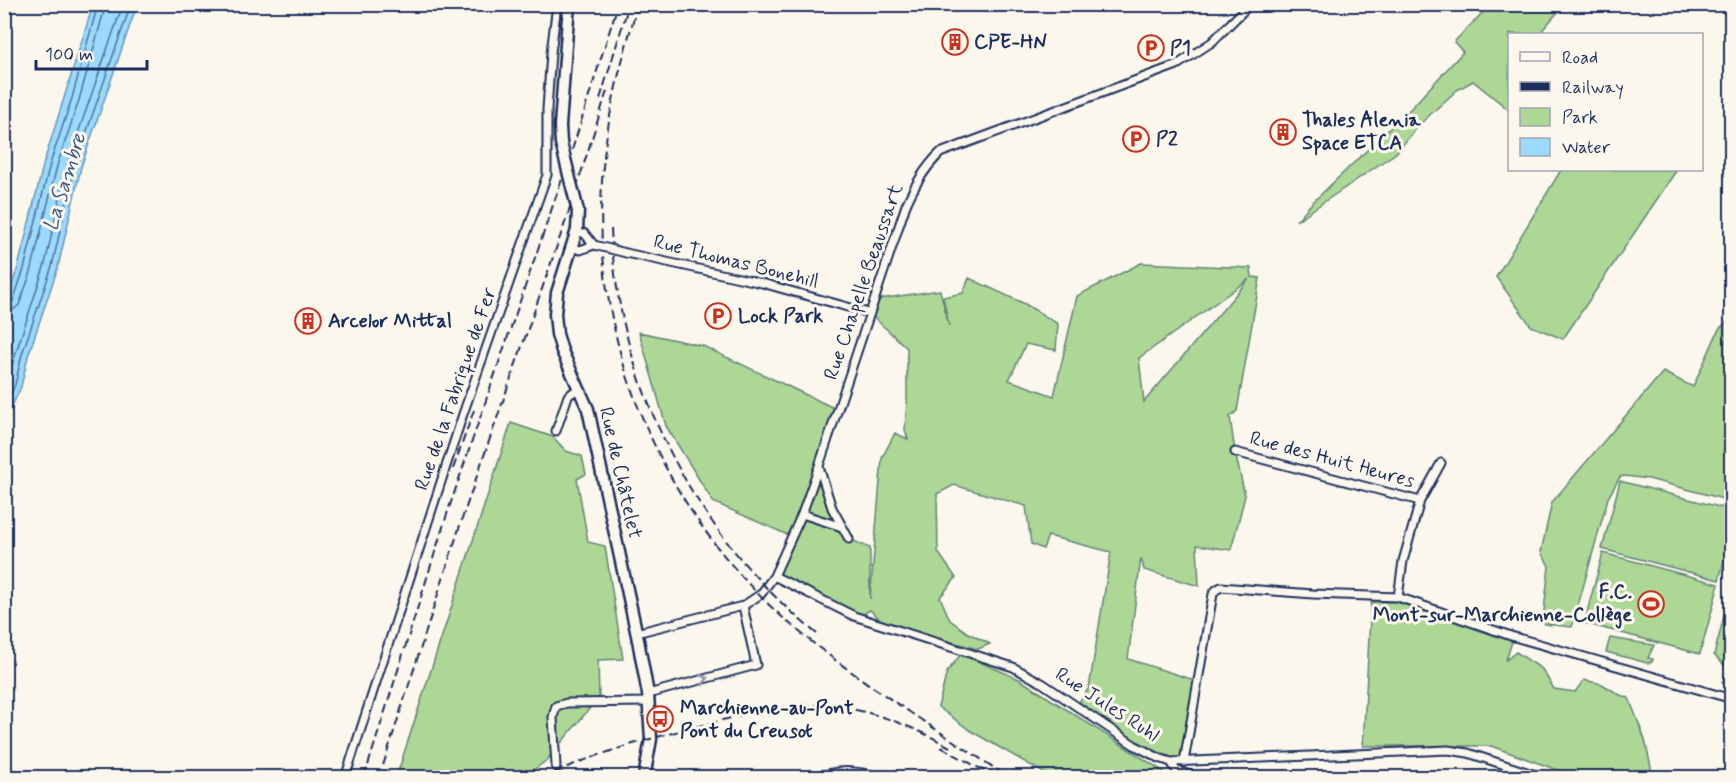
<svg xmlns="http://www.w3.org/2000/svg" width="1736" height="782" viewBox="0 0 1736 782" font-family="Mynerve,sans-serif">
<rect width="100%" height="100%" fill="#fbf7ec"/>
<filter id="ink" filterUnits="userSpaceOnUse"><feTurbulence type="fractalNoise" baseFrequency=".0167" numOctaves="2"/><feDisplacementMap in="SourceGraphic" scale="12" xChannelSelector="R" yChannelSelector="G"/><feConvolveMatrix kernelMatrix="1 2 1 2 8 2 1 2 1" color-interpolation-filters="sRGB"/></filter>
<g filter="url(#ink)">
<path fill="#acd795" stroke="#64837a" stroke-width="1.5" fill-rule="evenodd" d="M1490 5H1564L1539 34H1510L1509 110 1473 81 1457 90 1420 124 1396 153 1296 221 1312 203 1412 107 1463 52 1454 42Z
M1561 170H1674L1676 171 1563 339 1531 326 1496 277Z
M1141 263 1251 268 1252 277 1260 278 1237 411 1230 417 1235 452 1245 496 1231 550 1197 545 1199 586 1144 570 1141 558 1128 659 1197 681 1184 762 1130 742 1079 702 1089 688 1111 552 1048 536 1043 549 1031 544 1026 506 954 485 937 494 938 552 956 578 940 597 950 620 968 633 990 644 978 649 885 624 870 610 857 618 774 576 790 536 713 502 666 426 639 332 703 346 838 410 817 470 849 539 870 548V599L882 458 895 433 908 439 905 430 907 401V348L869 313 873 300 940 290 949 326 943 297 963 293 969 278 1025 304 1058 324 1056 350 1026 344 1009 380 1054 396 1077 296ZM1249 279 1144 402 1139 358Z
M1727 322 1732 325 1731 505 1727 500 1649 479 1625 476 1620 477 1608 498 1572 627 1545 624 1542 618 1544 611 1549 566 1541 552 1552 502 1663 372 1693 387 1719 329Z
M511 423 553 437 566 451 582 456 586 474 577 479 588 542 605 546 623 659 598 660 599 697 547 760 524 777 396 778Z
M1620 481 1731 510V533L1719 580 1602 549Z
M1603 553 1719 584 1700 654 1584 623Z
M1731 589V692L1722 682 1728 669 1714 655Z
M1371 602H1397L1513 639 1506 660 1516 652 1542 669 1554 689 1575 692 1584 680 1602 684 1620 695 1629 698 1645 740 1652 772 1651 777H1577L1491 746H1363Z
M1610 638 1654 645 1648 658 1653 659 1652 662 1647 663 1606 652Z
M961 654 1019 679 1172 777H1051L971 731 938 707 947 672Z"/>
<path fill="#9bd9fd" stroke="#6895bd" stroke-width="1.5" d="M93 5H137L81 167 58 267 28 356 21 387 5 421V306L18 267 44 162Z"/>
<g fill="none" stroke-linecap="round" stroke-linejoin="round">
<path stroke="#4e739e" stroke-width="1.5" d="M4 304H9L13 301 24 269 50 164 72 98 98 4
M4 312 12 311 19 305 31 272 57 166 79 100 106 4
M4 389 45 264 68 162 123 4
M4 407 15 385 22 354 52 266 75 165 131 4"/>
<g stroke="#1b2f5e" stroke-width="11">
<path id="street" d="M1731 4 1732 5
M572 247 580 250 594 245 585 234 577 230
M626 253 762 283 869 313
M556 431 568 396 579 388
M1235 452 1420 501
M819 467 832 508 849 539
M802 514 842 527
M774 576 854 616 1013 667 1042 683 1134 745 1159 758 1171 762 1448 750 1468 753 1545 778
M1398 597 1403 561 1420 501 1441 463
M636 633 743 606 761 594 774 576 802 514 819 466 906 205C915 185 924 169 940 153L1177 65 1212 42 1250 4
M648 694 756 665 743 606
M1171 762 1176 770 1197 778
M1184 762 1213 594 1216 590 1221 587 1313 594 1398 597 1511 636 1732 699
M556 766 553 717 556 706 567 703 648 702
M561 777V778
M345 778 463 414 547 175V109L551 53 557 4
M817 778C837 768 863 771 883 778"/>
</g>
<g stroke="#1b2f5e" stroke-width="15">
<path id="secondary" d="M561 143 560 126 569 4
M577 230 557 293 555 314 557 334 562 351 588 409 638 640 648 694 651 739 644 778"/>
</g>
<use href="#street" stroke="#fbf7ec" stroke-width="7"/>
<use href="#secondary" stroke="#fbf7ec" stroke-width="10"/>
<path stroke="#1b2f5e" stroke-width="2" stroke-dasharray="9 4.5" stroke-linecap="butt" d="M638 4C622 58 608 111 603 167 589 334 656 502 780 615 848 676 933 726 1009 778
M600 99 629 4
M611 229C618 385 695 536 817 634
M453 469 474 410
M941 747 988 773
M364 778 448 511 573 147 618 4
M379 778 463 516 568 214 607 91
M542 778C594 754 647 739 703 725 743 715 787 702 829 706 873 710 912 726 950 747"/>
<g stroke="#1b2f5e" stroke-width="11" stroke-linecap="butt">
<path id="street-bridge" d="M594 245 626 253"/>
</g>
<g stroke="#1b2f5e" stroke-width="15" stroke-linecap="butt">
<path id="secondary-bridge" d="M561 143 578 211 577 230"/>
</g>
<use href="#street-bridge" stroke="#fbf7ec" stroke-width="7"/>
<use href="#secondary-bridge" stroke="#fbf7ec" stroke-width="10"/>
</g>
<defs><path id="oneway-chevron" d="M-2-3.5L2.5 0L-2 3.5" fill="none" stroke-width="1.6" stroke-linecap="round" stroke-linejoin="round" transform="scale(1.5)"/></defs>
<use stroke="#8b93a5" href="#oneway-chevron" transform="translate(704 679) rotate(-16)"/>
</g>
<defs>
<g id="building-ring" transform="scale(1.35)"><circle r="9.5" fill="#fbf7ec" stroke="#c8321e" stroke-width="1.5"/><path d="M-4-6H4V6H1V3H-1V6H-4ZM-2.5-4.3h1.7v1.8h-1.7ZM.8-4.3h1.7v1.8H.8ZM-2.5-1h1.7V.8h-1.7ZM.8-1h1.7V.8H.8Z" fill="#c8321e"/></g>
<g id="parking-ring" transform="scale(1.35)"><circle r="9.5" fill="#fbf7ec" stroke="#c8321e" stroke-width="1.5"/><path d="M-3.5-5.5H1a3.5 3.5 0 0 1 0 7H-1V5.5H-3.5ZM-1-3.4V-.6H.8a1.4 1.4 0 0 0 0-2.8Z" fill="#c8321e"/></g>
<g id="stadium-ring" transform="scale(1.35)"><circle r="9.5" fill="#fbf7ec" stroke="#c8321e" stroke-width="1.5"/><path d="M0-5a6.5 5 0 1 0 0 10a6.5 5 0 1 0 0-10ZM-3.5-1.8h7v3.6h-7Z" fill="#c8321e"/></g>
<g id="bus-ring" transform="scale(1.35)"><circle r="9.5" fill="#fbf7ec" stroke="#c8321e" stroke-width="1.5"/><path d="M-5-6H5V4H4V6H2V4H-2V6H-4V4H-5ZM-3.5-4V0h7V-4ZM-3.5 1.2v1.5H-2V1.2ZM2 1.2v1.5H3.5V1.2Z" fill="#c8321e"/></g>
</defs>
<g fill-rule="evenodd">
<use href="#building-ring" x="955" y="42"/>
<use href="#parking-ring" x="1151" y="48"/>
<use href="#building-ring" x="1283" y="132"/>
<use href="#parking-ring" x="1136" y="139"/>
<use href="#parking-ring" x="718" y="316"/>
<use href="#building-ring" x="308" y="321"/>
<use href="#stadium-ring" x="1651" y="604"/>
<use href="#bus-ring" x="660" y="719"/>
</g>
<g text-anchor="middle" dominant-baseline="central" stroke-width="6" stroke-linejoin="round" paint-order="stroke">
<g font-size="20" font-weight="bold" fill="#1b2f5e" stroke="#fbf7ec" text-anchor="start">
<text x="974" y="42">CPE-HN</text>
<text x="1170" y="48">P1</text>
<text x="1302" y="120">Thales Alenia<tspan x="1302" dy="23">Space ETCA</tspan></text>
<text x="1156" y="139">P2</text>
<text x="738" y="316">Lock Park</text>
<text x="328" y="321">Arcelor Mittal</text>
<text x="1632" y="592" text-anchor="end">F.C.<tspan x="1632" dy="23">Mont-sur-Marchienne-Collège</tspan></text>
<text x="680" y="708">Marchienne-au-Pont<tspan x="680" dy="23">Pont du Creusot</tspan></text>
</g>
<g font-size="20" fill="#1b2f5e" stroke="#fbf7ec">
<text transform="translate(736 262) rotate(14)">Rue Thomas Bonehill</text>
<text transform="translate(864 282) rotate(-71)">Rue Chapelle Beaussart</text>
<text transform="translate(456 389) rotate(-71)">Rue de la Fabrique de Fer</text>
<text transform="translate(1332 460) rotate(15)">Rue des Huit Heures</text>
<text transform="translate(620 473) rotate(77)">Rue de Châtelet</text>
<text transform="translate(1107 705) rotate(33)">Rue Jules Ruhl</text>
</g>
<g font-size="21" font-style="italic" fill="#3b5a86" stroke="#fbf7ec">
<text transform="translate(65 182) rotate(-73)">La Sambre</text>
</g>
</g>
<rect width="1736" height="782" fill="none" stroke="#fbf7ec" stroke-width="24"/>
<rect x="12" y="12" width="1712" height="758" fill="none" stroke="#1b2f5e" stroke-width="2" filter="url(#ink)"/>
<rect x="1508" y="33" width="195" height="138" fill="#fbf7ec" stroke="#a1a7b3" stroke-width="1.5"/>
<rect x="1520" y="52" width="30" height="9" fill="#fbf7ec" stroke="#a1a7b3" stroke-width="1.5"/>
<text x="1562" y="63" font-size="18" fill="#1b2f5e">Road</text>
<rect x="1520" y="82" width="30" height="9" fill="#1b2f5e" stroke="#a1a7b3" stroke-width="1.5"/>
<text x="1562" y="93" font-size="18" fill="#1b2f5e">Railway</text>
<rect x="1520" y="108" width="30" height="18" fill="#acd795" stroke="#a1a7b3" stroke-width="1.5"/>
<text x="1562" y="123" font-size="18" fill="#1b2f5e">Park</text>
<rect x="1520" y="138" width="30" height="18" fill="#9bd9fd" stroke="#a1a7b3" stroke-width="1.5"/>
<text x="1562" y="153" font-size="18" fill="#1b2f5e">Water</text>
<path d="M36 60v9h111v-9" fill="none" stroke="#1b2f5e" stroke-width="3"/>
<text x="45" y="60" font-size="18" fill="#1b2f5e" stroke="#fbf7ec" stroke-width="4.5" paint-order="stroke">100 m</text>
</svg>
